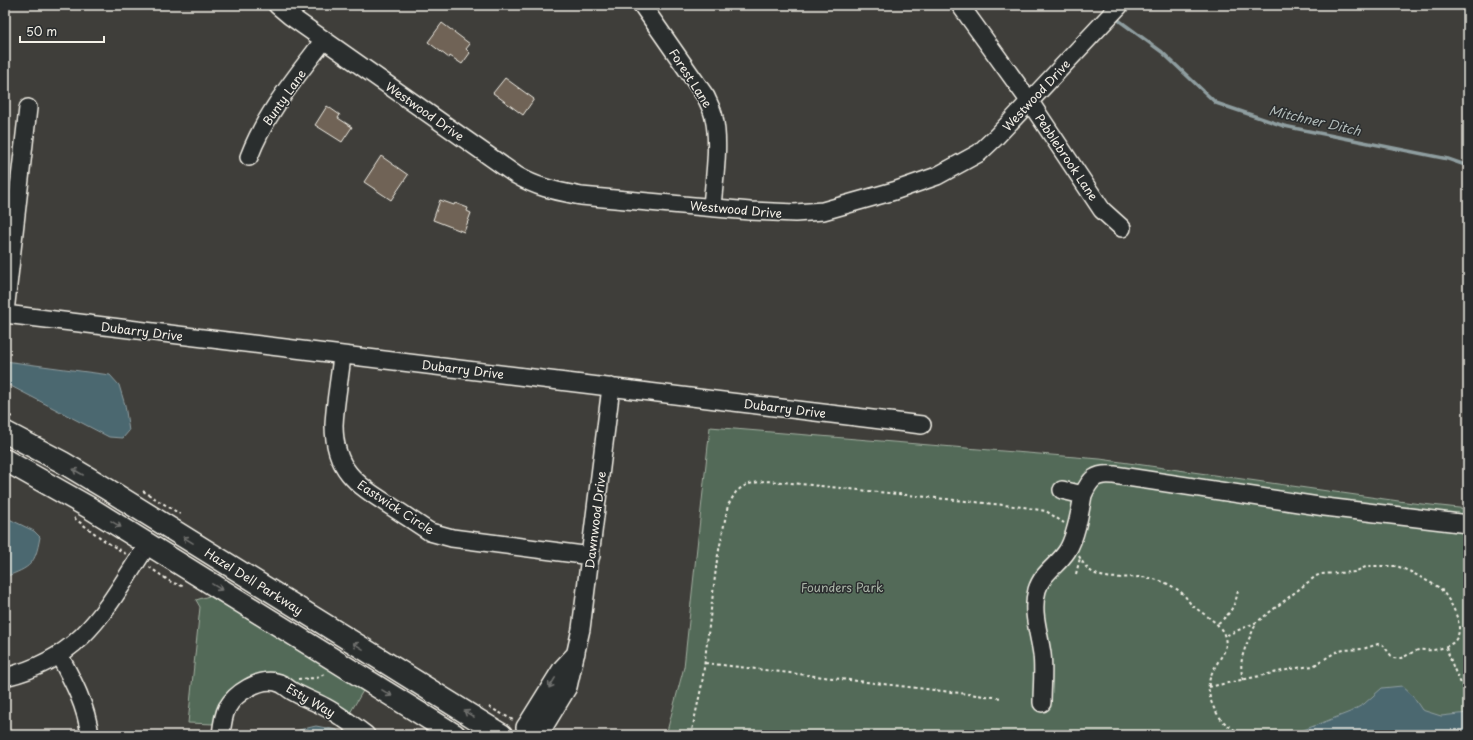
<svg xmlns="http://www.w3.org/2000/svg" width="1473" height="740" viewBox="0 0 1473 740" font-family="'Playpen Sans',sans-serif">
<rect width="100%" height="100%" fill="#3f3e3a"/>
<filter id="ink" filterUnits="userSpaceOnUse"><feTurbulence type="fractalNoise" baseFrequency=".025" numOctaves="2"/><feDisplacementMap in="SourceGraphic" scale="8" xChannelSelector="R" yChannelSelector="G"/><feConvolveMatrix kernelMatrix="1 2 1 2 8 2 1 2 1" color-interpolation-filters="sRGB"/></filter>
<g filter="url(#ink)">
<path fill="#526b59" stroke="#a3aea0" d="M710 427 1100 459 1413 503 1468 509V735H666L684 667Z
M209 596 269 631 364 689 350 713 268 677 214 724 188 723 200 607 196 600Z"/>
<path fill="#4c6770" stroke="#8f9ea0" d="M5 361 110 375 119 385 125 405 129 431 123 438 109 437 5 383Z
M5 517 34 531 40 537C35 565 31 567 5 577Z
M1402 686 1412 695 1422 710 1441 716 1468 713V735H1299L1301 731 1350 712 1364 704 1382 688Z
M316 726 337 730 340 735H292L299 730Z"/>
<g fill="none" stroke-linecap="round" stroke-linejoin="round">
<path stroke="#8f9ea0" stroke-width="3.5" d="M1117 19 1162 52 1216 103 1284 126 1448 159 1468 166"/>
</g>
<path fill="#706457" stroke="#f4f1e8" d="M442 23 470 44 466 49 470 53 462 64 450 56 449 58 428 42Z
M505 78 534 99 523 115 493 93Z
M327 106 340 115 338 118 352 127 342 142 315 125Z
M381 156 408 175 391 200 364 182Z
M440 200 454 205 455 203 468 208 467 211 471 213 464 232 433 220Z"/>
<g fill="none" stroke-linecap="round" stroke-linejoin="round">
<g stroke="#f4f1e8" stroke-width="20">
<path id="minor" d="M277 5 290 16 516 175C538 188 556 191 581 196L750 211 795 213 823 211 894 191 937 176 979 153 996 137 1120 5
M642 5 706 97C709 104 713 111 714 118 720 144 714 180 712 207
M960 5 1030 102 1102 210 1122 228
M249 157C265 114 296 77 324 40
M5 312 28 108
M5 314 922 425
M342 355C340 378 335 401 334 425 334 469 356 484 389 505 403 514 416 523 430 532L452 538 591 556
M1062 490 1083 495C1090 479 1095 473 1114 475L1325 507 1468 524
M59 655C73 681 86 705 90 735
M5 677C85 658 107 606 148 544
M1042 703C1042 687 1044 670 1042 654 1039 632 1031 612 1037 590 1042 573 1058 565 1067 551 1076 537 1080 512 1083 495
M221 735C222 726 223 716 227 708 235 693 259 678 276 682 285 684 285 687 292 691 302 697 314 701 325 707 340 715 353 725 366 735
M526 735 525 727 529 721 562 668 576 653
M539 735 568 687 581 629 611 387"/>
</g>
<g stroke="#f4f1e8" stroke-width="24">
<path id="major" d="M5 432 62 462 107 489 502 735
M5 460 90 508 455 735"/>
</g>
<path stroke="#f4f1e8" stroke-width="2" stroke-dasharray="3 3" stroke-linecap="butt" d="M5 412 12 417
M143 491 180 514
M74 518 105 541 126 554
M1079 556C1083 564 1089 572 1098 575 1114 581 1134 575 1150 578 1163 581 1174 586 1183 594 1187 598 1189 603 1193 606 1208 618 1230 627 1225 650 1220 660 1210 672 1209 683 1207 697 1215 714 1225 723 1230 728 1237 731 1243 735
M149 567 171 582 185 587
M1076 574 1080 558
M1218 623C1230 615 1236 604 1238 590
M1446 647 1454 669 1468 698
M705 663 1002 698
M298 679 317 678 326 673
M1243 680C1237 656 1248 644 1256 623
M1209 687 1296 668 1313 666 1336 652 1344 650 1363 649 1378 644 1383 645 1393 658C1405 660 1409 652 1419 650 1423 649 1428 651 1432 650 1436 650 1442 648 1447 646 1472 636 1452 602 1440 588L1411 572 1397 566H1368L1354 572 1321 574 1316 576 1257 622 1225 636
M489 707 513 720
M413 729 420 735
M691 735 702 684 717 560 728 505 736 492 742 487 749 484 764 481 782 482 1023 507 1046 511 1064 523"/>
<use href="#minor" stroke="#2a2d2e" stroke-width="17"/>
<use href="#major" stroke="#2a2d2e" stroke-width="21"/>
</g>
<defs><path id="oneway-shaft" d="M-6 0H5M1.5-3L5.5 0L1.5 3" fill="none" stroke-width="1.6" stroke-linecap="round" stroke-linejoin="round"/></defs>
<g stroke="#71726f">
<use href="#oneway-shaft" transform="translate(78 472) rotate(-150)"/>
<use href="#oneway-shaft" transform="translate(116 524) rotate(32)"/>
<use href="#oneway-shaft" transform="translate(188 540) rotate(-148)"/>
<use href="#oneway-shaft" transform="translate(217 587) rotate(31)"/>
<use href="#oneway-shaft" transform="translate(358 646) rotate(-148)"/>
<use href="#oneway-shaft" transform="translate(552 683) rotate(122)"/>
<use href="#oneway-shaft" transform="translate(387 693) rotate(32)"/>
<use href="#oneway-shaft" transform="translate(469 714) rotate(-148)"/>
</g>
</g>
<g text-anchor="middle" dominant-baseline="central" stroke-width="3" stroke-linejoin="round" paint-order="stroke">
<g font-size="12" fill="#f4f1e8" stroke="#2a2d2e">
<text transform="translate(691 78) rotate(57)">Forest Lane</text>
<text transform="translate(1036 95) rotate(-47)">Westwood Drive</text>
<text transform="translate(284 97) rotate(-55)">Bunty Lane</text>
<text transform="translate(425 111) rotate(35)">Westwood Drive</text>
<text transform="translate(1067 157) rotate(56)">Pebblebrook Lane</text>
<text transform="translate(736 209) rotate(5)">Westwood Drive</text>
<text transform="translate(142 331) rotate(7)">Dubarry Drive</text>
<text transform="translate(463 369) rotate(7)">Dubarry Drive</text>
<text transform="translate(785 408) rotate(7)">Dubarry Drive</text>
<text transform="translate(396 507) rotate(33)">Eastwick Circle</text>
<text transform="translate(595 520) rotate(-83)">Dawnwood Drive</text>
<text transform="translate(254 581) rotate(32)">Hazel Dell Parkway</text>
<text transform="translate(311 700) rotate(30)">Esty Way</text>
</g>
<g font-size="12" fill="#abb5a8" stroke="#2a2d2e">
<text x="842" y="587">Founders Park</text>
</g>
<g font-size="13" font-style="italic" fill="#b1bab8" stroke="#2a2d2e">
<text transform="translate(1315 120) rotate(13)">Mitchner Ditch</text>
</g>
</g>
<rect width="1473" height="740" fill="none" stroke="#2a2d2e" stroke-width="20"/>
<rect x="10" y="10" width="1453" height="720" fill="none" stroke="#f4f1e8" stroke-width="1.5" filter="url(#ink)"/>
<path d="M20 36v6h84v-6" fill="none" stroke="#f4f1e8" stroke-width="2"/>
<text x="26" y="36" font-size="12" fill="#f4f1e8" stroke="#2a2d2e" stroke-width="3" paint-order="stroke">50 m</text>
</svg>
